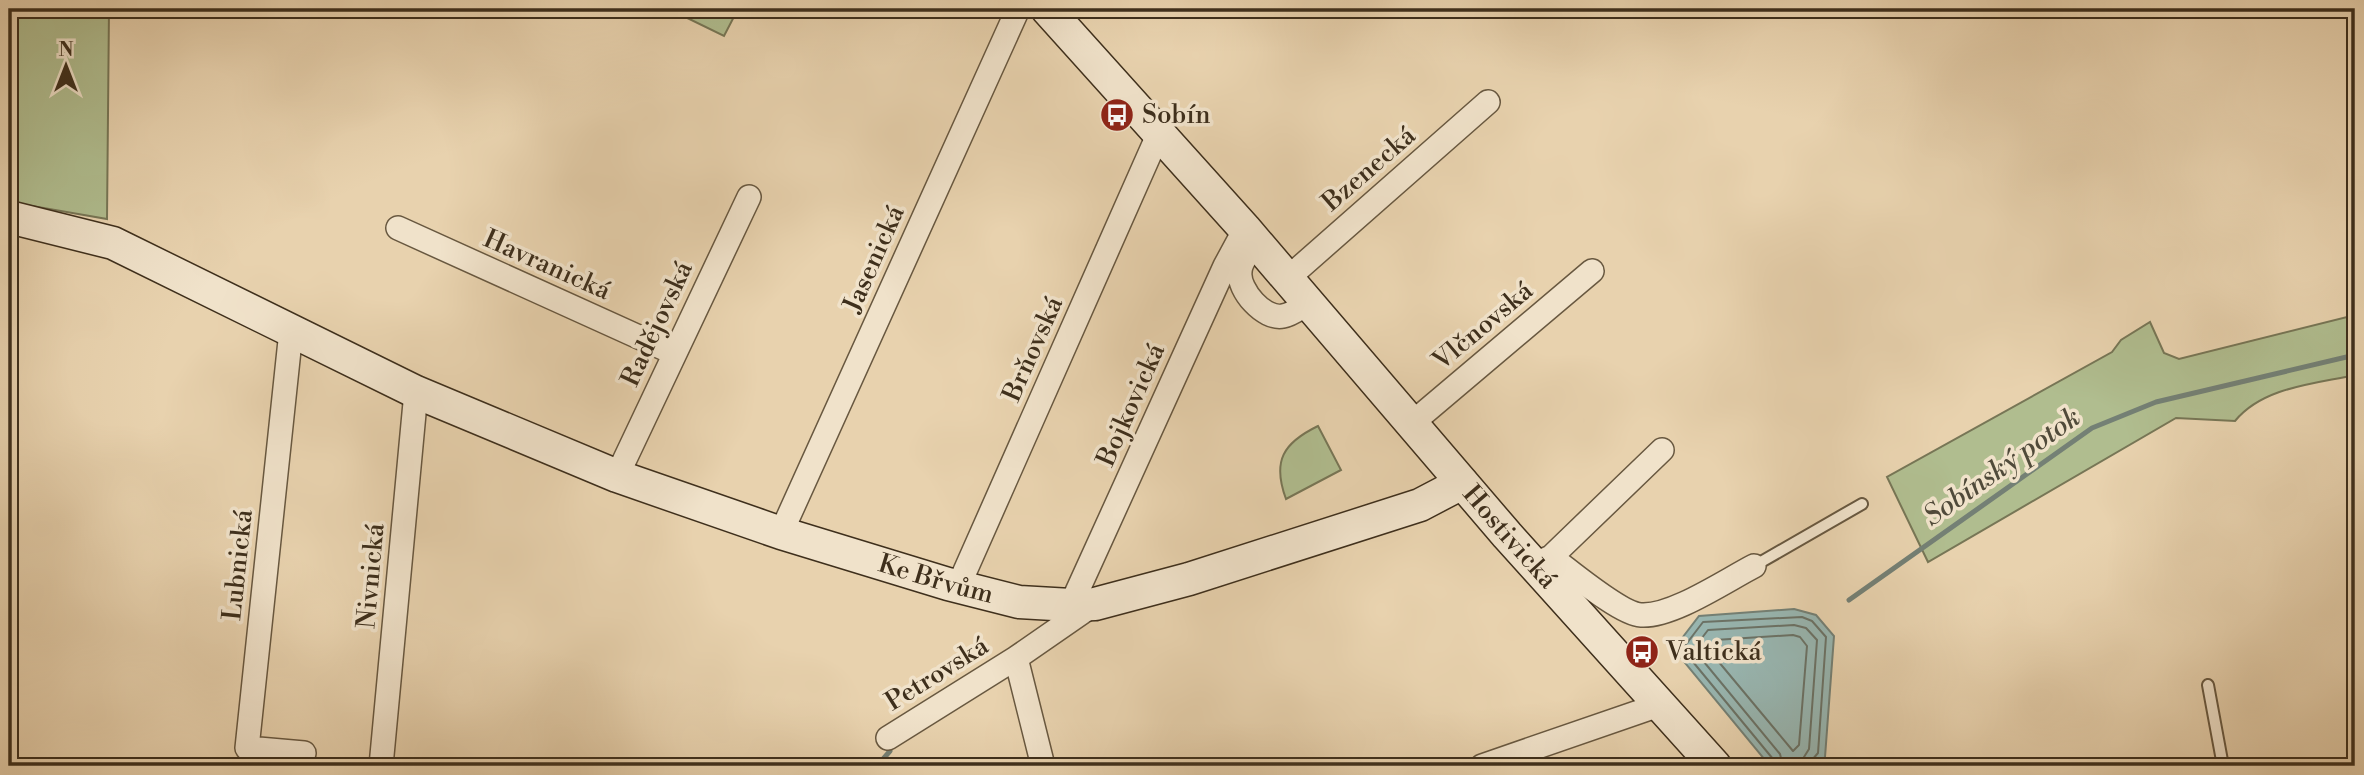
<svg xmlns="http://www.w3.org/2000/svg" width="2364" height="775" viewBox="0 0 2364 775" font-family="'Libre Bodoni',serif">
<rect width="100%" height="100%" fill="#e8d2ae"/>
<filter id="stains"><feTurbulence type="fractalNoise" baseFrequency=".00286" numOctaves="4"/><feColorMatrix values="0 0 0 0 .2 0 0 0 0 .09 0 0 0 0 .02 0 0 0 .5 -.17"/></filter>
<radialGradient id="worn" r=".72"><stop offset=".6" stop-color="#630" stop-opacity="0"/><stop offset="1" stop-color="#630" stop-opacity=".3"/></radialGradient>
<path fill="#b0bd8f" stroke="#777656" stroke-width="2" d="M9 9H109L107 219 9 202Z
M677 9H738L724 36 675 12Z
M2355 315V375C2314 384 2263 387 2235 421L2176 418 1928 562 1887 477 2112 352 2121 340 2150 322 2164 353 2179 359Z
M1318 426 1341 470 1286 499C1272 461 1283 443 1318 426Z"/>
<path fill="#98b6b1" stroke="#748075" stroke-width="2" d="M1794 609 1816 615 1834 636 1825 757 1815 766H1770L1676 652V646L1699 616Z"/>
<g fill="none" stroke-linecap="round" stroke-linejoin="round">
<path stroke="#6b7266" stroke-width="2" d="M1793 635 1800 637 1807 646 1799 745 1793 751 1708 649 1715 640Z
M1775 766 1773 759 1684 651V647L1703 622 1802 617 1812 621 1826 637 1818 753 1812 760 1811 766
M1783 766 1780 754 1695 651V647L1708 630 1794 625 1806 628 1817 640 1809 749 1804 757 1802 766"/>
<path stroke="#748075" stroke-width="5" d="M1849 600 2092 428 2156 402 2355 355
M877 766 890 751"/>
<g stroke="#685840" stroke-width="14">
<path id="lane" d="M1754 566 1862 504
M2208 685 2223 766"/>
</g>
<g stroke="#685840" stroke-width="26">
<path id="street" d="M398 228 674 353
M1252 247C1247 255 1240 263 1240 272 1238 290 1264 320 1283 316 1291 315 1301 307 1308 303
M1288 278 1488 102
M291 331 247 748 304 753
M1411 424 1592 271
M617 476 749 197
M781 533 1018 9
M1551 557C1569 570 1620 614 1641 615 1672 617 1725 581 1754 566
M1537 563 1551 557 1662 450
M958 587 1159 133
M1071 605 1225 266 1245 229
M888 738 1016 658
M381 766 416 392
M1043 766 1016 658 1094 604
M1482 766 1659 705"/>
</g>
<g stroke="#3e2f1c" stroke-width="35">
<g id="secondary">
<path id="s1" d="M1047 9 1245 229 1507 535 1715 766"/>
<path id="s2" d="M9 217 113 243 416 392 617 476 781 533 948 584 1019 602 1071 605 1095 604 1189 579 1420 505 1462 483"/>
</g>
</g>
<use href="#lane" stroke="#f0e2ca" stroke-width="10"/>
<use href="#street" stroke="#f0e2ca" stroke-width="23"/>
<use href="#secondary" stroke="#f0e2ca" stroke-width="32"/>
</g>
<defs>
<g id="bus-disc" transform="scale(1.75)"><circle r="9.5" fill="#8f2418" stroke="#f0e2ca"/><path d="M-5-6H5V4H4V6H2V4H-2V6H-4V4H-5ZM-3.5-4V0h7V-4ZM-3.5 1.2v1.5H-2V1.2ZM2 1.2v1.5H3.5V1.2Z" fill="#fff"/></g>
</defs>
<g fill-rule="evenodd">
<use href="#bus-disc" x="1117" y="115"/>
<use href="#bus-disc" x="1642" y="652"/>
</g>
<g text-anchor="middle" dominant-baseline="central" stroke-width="7" stroke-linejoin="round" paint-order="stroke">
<g font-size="26" fill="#3e2f1c" stroke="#f0e2ca" text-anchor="start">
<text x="1142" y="115">Sobín</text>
<text x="1666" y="652">Valtická</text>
</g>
<g font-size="26" fill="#3e2f1c" stroke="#f0e2ca">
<text transform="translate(1369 169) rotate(-41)">Bzenecká</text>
<text transform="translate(874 259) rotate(-66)">Jasenická</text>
<text transform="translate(547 265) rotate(24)">Havranická</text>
<text transform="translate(657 324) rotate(-65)">Radějovská</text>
<text transform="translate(1483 326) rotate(-40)">Vlčnovská</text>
<text transform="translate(1033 349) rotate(-66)">Brňovská</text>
<text transform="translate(1131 405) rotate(-66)">Bojkovická</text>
<text stroke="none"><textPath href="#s1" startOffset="702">Hostivická</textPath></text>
<text transform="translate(238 565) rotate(-84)">Lubnická</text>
<text transform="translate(371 576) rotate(-85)">Nivnická</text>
<text stroke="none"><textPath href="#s2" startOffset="998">Ke Břvům</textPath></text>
<text transform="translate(937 674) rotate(-32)">Petrovská</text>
</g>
<g font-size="28" font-style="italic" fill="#504a3a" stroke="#f0e2ca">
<text transform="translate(2002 467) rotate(-35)">Sobínský potok</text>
</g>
</g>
<rect width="2364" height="775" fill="none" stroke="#e8d2ae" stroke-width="35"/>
<rect x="10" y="10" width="2343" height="754" fill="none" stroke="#3e2f1c" stroke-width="3.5"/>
<rect x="18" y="18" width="2329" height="740" fill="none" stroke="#3e2f1c" stroke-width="2"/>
<g transform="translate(66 66)" stroke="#f0e2ca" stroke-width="5" paint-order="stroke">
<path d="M0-5L12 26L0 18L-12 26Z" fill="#3e2f1c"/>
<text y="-10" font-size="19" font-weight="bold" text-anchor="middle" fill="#3e2f1c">N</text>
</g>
<rect width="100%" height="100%" filter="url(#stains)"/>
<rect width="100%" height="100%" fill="url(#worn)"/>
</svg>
